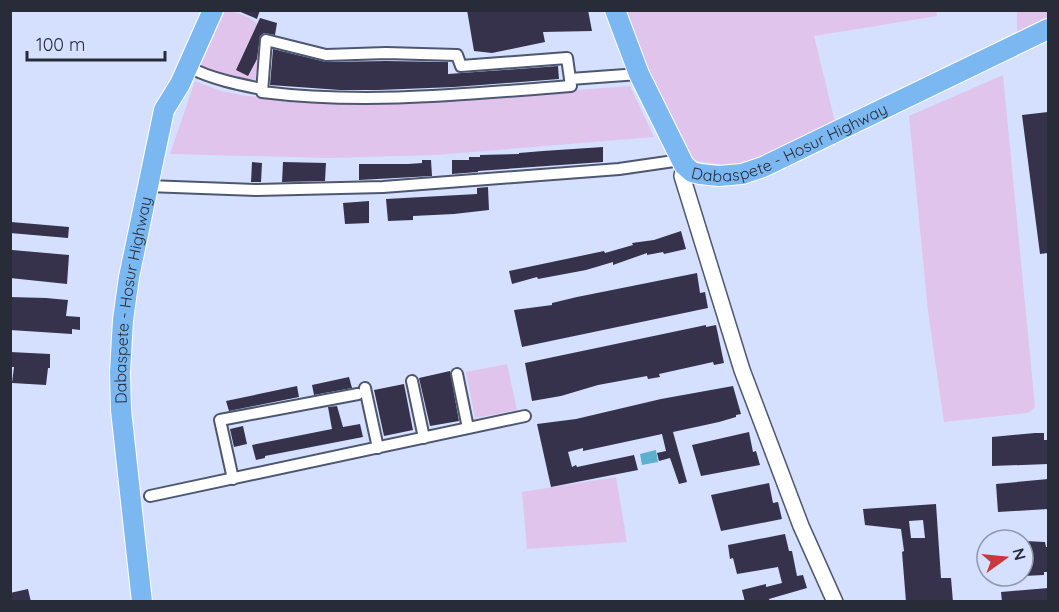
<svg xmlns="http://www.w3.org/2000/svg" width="1059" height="612" viewBox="0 0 1059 612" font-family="Quicksand,sans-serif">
<rect width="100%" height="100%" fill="#d5e0ff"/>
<path fill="#e0c4ec" d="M936 10 937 16 814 36 835 122 740 168 687 159 640 61 622 11Z
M225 11C236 11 261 19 261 33 262 35 259 42 258 43L260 44 255 83 228 80 200 67Z
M1017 11H1048V24L1020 38 1017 33Z
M1003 75 1035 407 1028 413 944 422 928 311 909 116Z
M195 81 221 91 247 96 392 104 630 86 654 137 436 155 329 158 170 154Z
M507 364 517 410 475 418 466 372Z
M616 477 627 542 527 549 522 492Z"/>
<path fill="#5dafce" d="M656 450 658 462 642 465 640 454Z"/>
<path fill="#37324b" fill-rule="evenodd" d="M236 10H260L257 19Z
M467 10H588L592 31 543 32 545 42 492 53 474 51Z
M260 18 277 23 275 35 264 33 260 36 257 59 248 76 236 70Z
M273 49 326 62 386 61 448 62V74L558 66 559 79 454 87 378 90H340L270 85Z
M1048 112V253L1040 254 1022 115Z
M603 147V162L478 171V172L452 174V160H469V157H480V155L519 154V153L543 151Z
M422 160H431L432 176 359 180V164H408L422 163Z
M252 162 262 163 261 182H251Z
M283 162 326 163 325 181 282 182Z
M488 187 489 210 454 214 413 216V220L388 221 386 199 477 194V188Z
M369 201V223L345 224 343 203Z
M11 222 69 227 68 238 10 233Z
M681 231 686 249 664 254 663 252 647 255V253L613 265V262L586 270 538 279 537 277 512 284 509 271 604 251 605 253 633 245 632 243 654 240Z
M12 250 69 255 67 284 10 278Z
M697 273 700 293 705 292 708 308 522 347 514 310 552 305V303L577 297Z
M10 297 46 298 68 300 66 316 80 317V330L72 329V334L10 330Z
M706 325V327L716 325 724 363 714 365 713 362 659 374 660 377 648 379 647 376 598 385 561 396 532 401 525 363Z
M10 352 50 354V368H48L46 385 12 383 14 367H10Z
M450 371 459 421 430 426 419 378Z
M349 377 352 388 314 395 312 385Z
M404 384 413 430 384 436 374 390Z
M297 386 299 397 229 411 226 401Z
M733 386 741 414 736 415V417L719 422 673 432 687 482 679 484 670 458 659 461 657 453 666 451 662 434 583 451V448L568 452 572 467 576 465 577 467 634 455 638 470 551 487 537 424 576 419 661 399Z
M337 406 343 427 360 424 363 437 265 456V458L256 460 252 445 332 429 328 407Z
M243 426 247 444 234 447 230 429Z
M749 432 753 452 756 451 760 465 701 476 692 445Z
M1035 433H1044V440H1047L1048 464 992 466V437Z
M1048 479V509L998 512 996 484Z
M769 483 773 503 778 502 782 519 721 531 711 495Z
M936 504 941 578H951L953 602H939V600L906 602 902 552 904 551 901 529 865 525 863 509ZM923 520 925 538H911L909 521Z
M785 534 789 551H792L797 576 803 575 807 588 769 599 770 602H745L742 590 766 584V587L782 583 778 567 737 574 733 558 730 559 728 545Z
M1025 541 1045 542 1046 547H1048V572H1044V575L1023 576Z
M1048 588V602H1002L1001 592Z
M28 589 31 602H10V593Z"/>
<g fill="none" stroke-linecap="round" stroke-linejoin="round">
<g stroke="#4e5771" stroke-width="14">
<path id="street" d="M266 40 326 55 386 53 457 55 461 66 567 58 571 86C467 94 366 105 262 92Z
M188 67C212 79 237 84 262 89
M570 79 639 74
M147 186 256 190 383 187 619 169 681 160
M457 374 468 428
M412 381 424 438
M365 388 378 448
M233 479 220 420 358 394
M150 496 525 416"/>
</g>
<g stroke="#4e5771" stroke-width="18">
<path id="secondary" d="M684 165 682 176 742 370 801 526 835 602"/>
</g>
<g stroke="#fff" stroke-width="22">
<g id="highway">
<path id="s1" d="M615 10 639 74 684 165 692 172 700 174 719 176 742 174 763 167 1048 29"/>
<path id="s2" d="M142 602 121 410 120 372 123 320 129 277 164 110 180 84 213 10"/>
</g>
</g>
<use href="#street" stroke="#fff" stroke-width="10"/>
<use href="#secondary" stroke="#fff" stroke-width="15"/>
<use href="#highway" stroke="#7bb8f2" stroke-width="20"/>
</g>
<g text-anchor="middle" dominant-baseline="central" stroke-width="6" stroke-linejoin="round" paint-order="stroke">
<g font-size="16" fill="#282c38" stroke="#d5e0ff">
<text stroke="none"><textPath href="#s1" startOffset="285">Dabaspete - Hosur Highway</textPath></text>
<text stroke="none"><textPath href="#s2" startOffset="304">Dabaspete - Hosur Highway</textPath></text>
</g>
</g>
<rect width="1059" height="612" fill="none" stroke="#282c38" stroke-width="24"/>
<g transform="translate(1005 558) rotate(75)"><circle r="28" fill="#d5e0ff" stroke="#9098af" stroke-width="1.5"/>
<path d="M0-4.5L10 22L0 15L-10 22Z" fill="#c7383f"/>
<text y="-9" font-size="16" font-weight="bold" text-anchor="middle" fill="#282c38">N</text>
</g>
<path d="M27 51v9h138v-9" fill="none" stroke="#282c38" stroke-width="3"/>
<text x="36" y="51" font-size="18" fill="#282c38" stroke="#d5e0ff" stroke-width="4.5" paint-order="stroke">100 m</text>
</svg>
